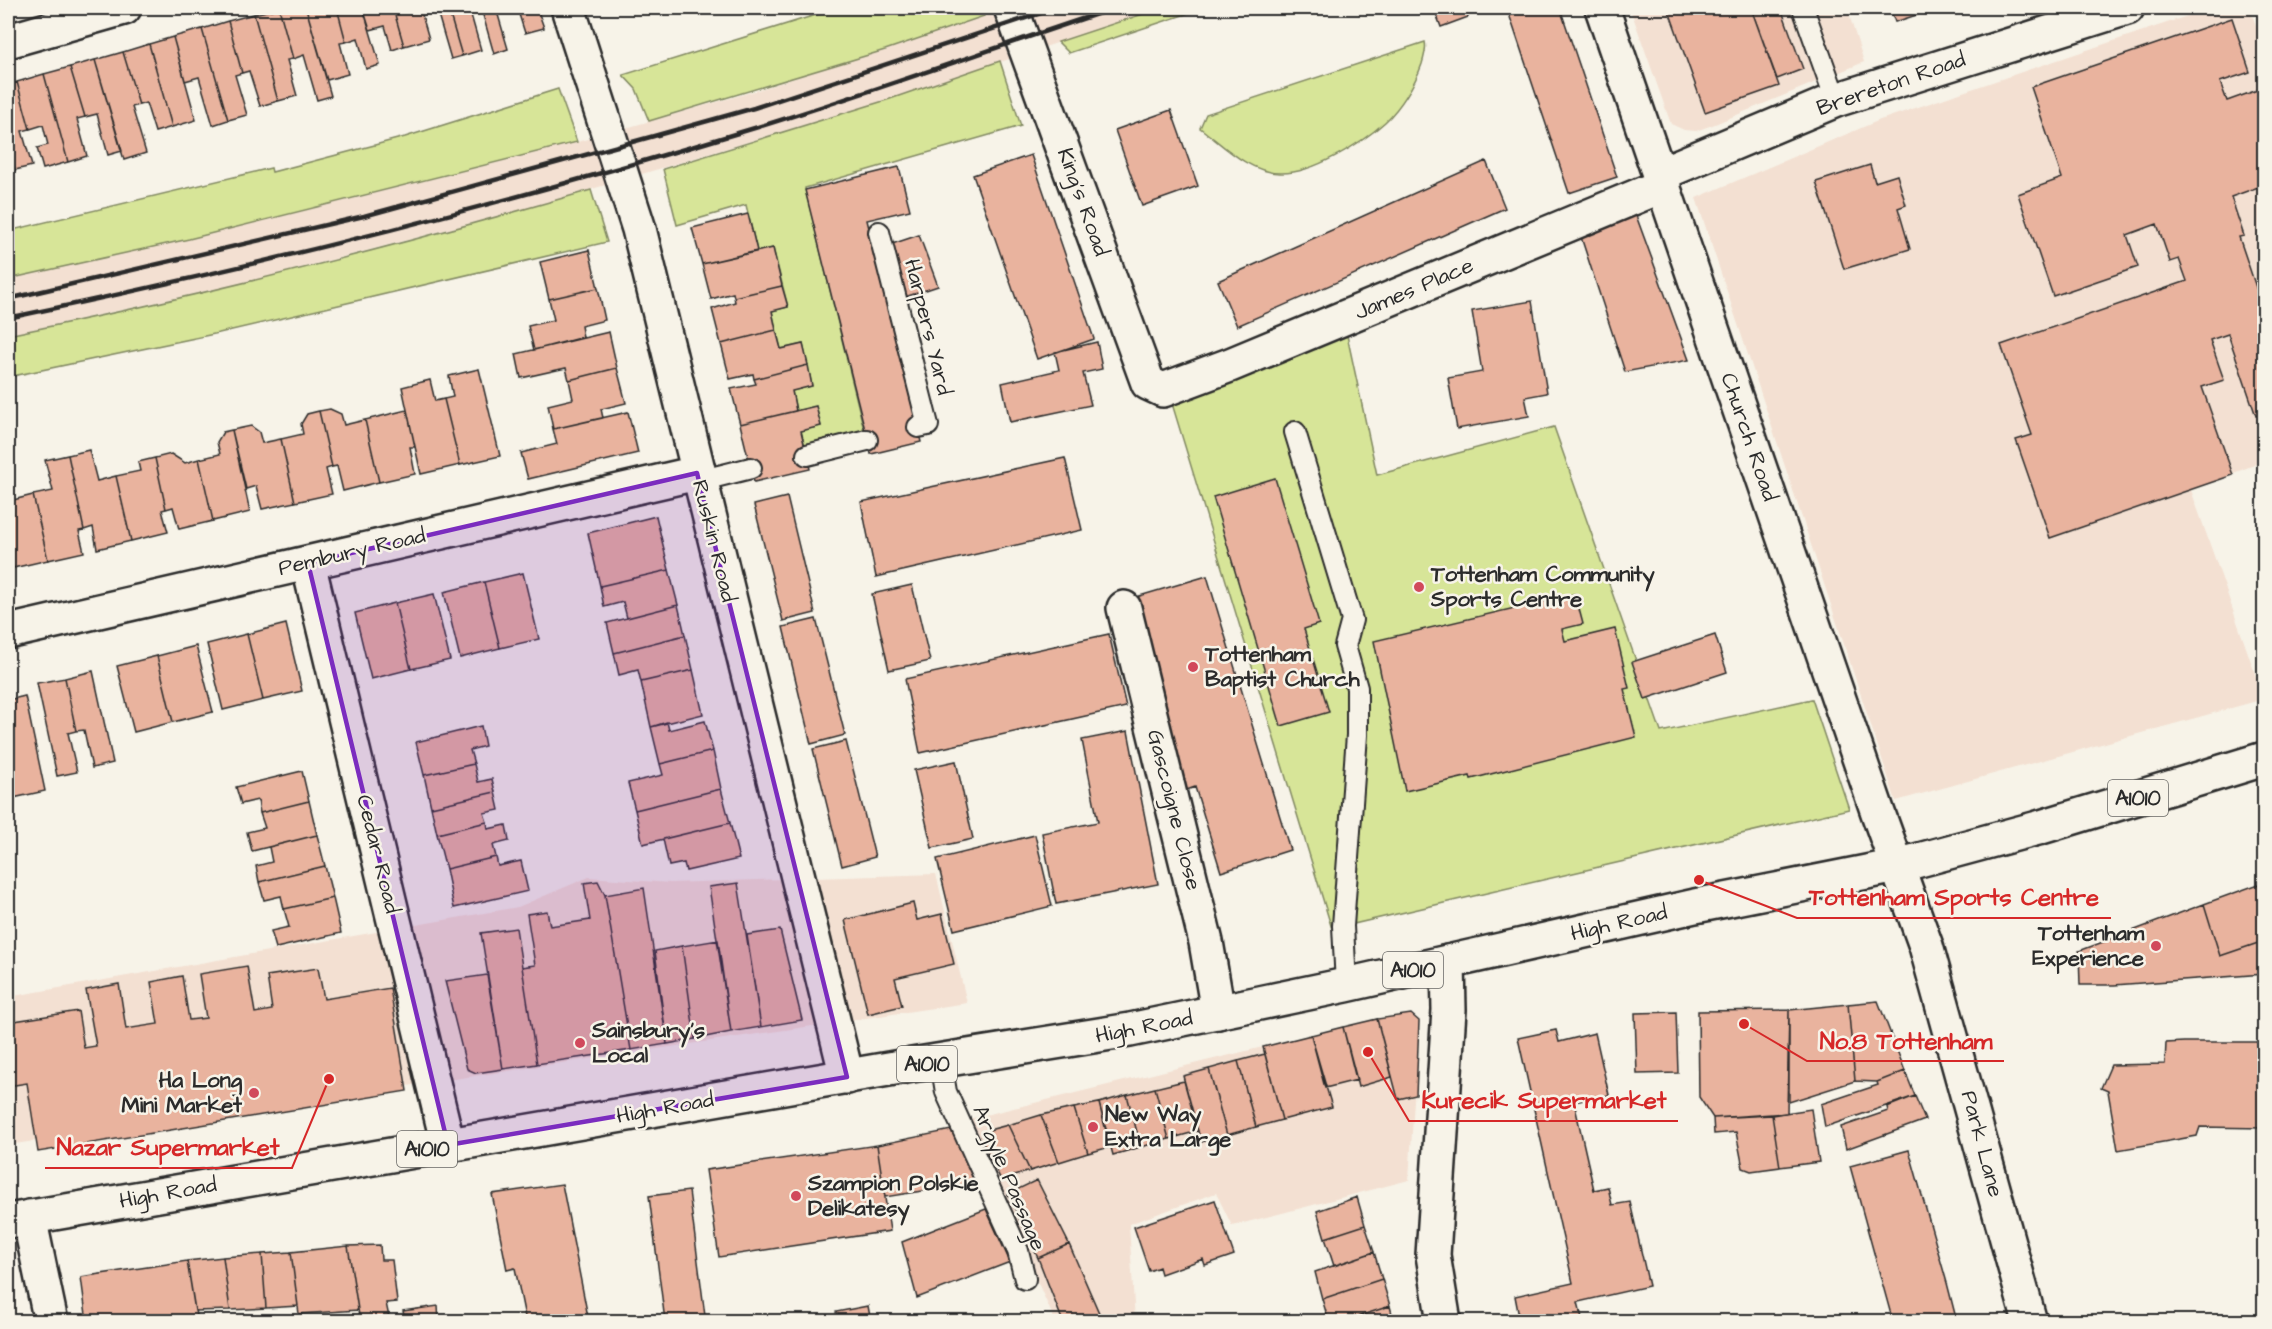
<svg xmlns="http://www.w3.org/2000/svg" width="2272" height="1329" viewBox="0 0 2272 1329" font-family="'Architects Daughter',sans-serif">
<rect width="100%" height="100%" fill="#f7f3e8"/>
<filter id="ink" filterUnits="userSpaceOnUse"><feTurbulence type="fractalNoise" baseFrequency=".0167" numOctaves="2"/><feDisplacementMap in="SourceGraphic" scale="12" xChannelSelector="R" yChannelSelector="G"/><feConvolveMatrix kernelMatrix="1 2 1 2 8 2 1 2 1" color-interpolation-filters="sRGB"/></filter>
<g filter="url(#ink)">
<path fill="#f3e0d2" d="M1010 8H1161L890 99 526 209 240 284 8 335V279L189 239 577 142 755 91Z
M1630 8H1847L1864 62 1715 124 1696 131 1684 130 1671 124Z
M2211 8H2249L2264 44V461L2191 490 2264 699 1896 801 1696 198 1880 120Z
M936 874 967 1003 8 1145V997L518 907 589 877 670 883Z
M1411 1014 1419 1021 1409 1180 1232 1226 1216 1193 1129 1224 1135 1321H1055L965 1120 1377 1019Z"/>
<path fill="#d7e598" stroke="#818862" stroke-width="1.5" d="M838 8H982L984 16 885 50 649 121 636 89 623 75Z
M1161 8H1204L1069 53 1058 42Z
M1425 42C1427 50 1424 56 1422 64 1415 84 1401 107 1385 122 1362 143 1311 175 1279 173 1248 172 1223 145 1200 128L1206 114Z
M1000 61 1021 126 805 188 864 430 805 446 801 431 821 426 816 407 796 411 792 391 812 386 803 344 781 349 772 311 788 307 773 248 757 251 746 205 677 225 663 169 890 99Z
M558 89 577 142 189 239 8 279V231L271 168 272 172 405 137Z
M591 190 607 242 219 333 8 377V335C204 296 398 246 591 190Z
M1345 326 1377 475 1554 427 1661 732 1812 699 1849 809 1332 929 1170 397Z"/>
<path fill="#e9b39e" stroke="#2b2b2b" stroke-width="1.5" d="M279 8 293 59 287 60 297 96 278 101 254 14Z
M279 8H306L331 96 317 100 304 55 293 59Z
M306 8H337L346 42 340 43 348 74 327 80Z
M337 8H363L380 65 366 69 358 38 346 42Z
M363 8H393L404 46 392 50 385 26 370 30Z
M393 8H420L429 39 404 46Z
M420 8H448L462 56 451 59 437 11 422 15Z
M448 8H469L481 50 462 56Z
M481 8H496L508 49 494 54Z
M517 8H537L544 28 525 33Z
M1434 8H1464L1468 17 1441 27Z
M1507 8H1560L1617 177 1569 193Z
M1668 8H1751L1779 86 1705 112Z
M1751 8H1781L1803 69 1777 79Z
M1890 8H1938L1895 22Z
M254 14 278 101 260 106 249 71 242 73 228 21Z
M2232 18 2250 72 2220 82 2227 101 2263 88 2264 93V185L2231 197 2244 236 2239 237 2264 311V315L2257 318 2264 341V413L2256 416 2228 334 2210 340 2224 380 2202 387 2233 475 2050 538 2016 440 2032 435 2001 345 2187 281 2179 259 2170 262 2157 224 2127 235 2138 267 2053 296 2018 194 2062 178 2031 87Z
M228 21 242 73 235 75 247 115 228 120 202 29Z
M202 29 228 120 213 125 199 77 185 81 173 37Z
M173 37 196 120 172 127 149 44Z
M149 44 172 127 155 132 146 103 139 105 123 52Z
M123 52 139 105 132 107 146 153 124 160 95 60Z
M95 60 122 151 108 155 97 114 85 117 70 67Z
M70 67 85 117 77 119 87 156 68 162 44 74Z
M44 74 68 162 43 169 37 148 48 145 43 125 30 129 17 82Z
M17 82 30 129 22 131 32 166 15 170 8 142V85Z
M1171 110 1198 186 1142 206 1115 130Z
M8 142 15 170 8 173Z
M1031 155 1094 339 1037 359 973 175Z
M1486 161 1505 208 1237 326 1218 281Z
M1870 165 1875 182 1897 175 1906 205 1898 208 1910 249 1844 269 1816 182Z
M899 167 910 210 867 220 921 442 871 454 805 190Z
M1634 210 1689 360 1625 372 1580 234Z
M748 214 757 251 702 264 692 228Z
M919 235 938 286 902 298 889 245Z
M773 248 782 286 734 297 733 293 711 299 702 264Z
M589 250 598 288 549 299 540 262Z
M782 286 788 307 772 311 776 330 721 344 712 309 735 302 734 297Z
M598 288 605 320 581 326 583 337 534 350 528 326 554 320 549 299Z
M1532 301 1547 393 1525 397 1529 416 1457 429 1448 378 1482 372 1472 311Z
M776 330 781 349 803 344 808 365 754 379 753 374 730 379 721 344Z
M609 332 617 368 569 380 566 368 521 378 516 354Z
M1097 342 1102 369 1083 373 1091 405 1010 422 1002 383 1059 370 1055 352Z
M808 365 812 386 792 391 796 411 740 424 731 389 756 384 754 379Z
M617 368 626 403 601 409 603 418 553 429 548 405 573 399 569 380Z
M479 369 500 456 460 465 444 399 453 397 449 376Z
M430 380 435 401 444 399 460 465 421 474 402 387Z
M816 406 821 426 801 431 810 469 754 482 740 424Z
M330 409 341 414 344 425 365 420 379 482 343 491 337 466 332 467 319 411Z
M407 410 415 447H410L415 474 379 482 365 420Z
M319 411 332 467 326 469 332 494 295 502 281 439 303 434 301 424 307 414Z
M628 412 638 453 528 479 521 453 557 444 553 429Z
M251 426 259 432 262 443 281 439 295 502 262 509 256 486 246 489 232 430Z
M232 430 250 512 213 521 199 459 220 454 217 442 223 432Z
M89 450 97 481 116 476 131 541 97 549 93 527 84 530 68 455Z
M171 454 185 463 199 459 213 521 179 529 173 507 166 509 155 458Z
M68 455 84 530 79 531 84 552 48 560 33 495 53 491 45 460Z
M155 458 166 509 162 510 168 532 131 541 116 476 140 471 138 462Z
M1065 458 1082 530 876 577 861 502Z
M1275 478 1319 624 1304 629 1329 712 1281 726 1213 497Z
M8 488 11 490 13 500 33 495 48 560 13 568 8 545Z
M787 497 815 613 783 621 754 505Z
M656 516 669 570 600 586 588 533Z
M669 570 678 605 627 618 623 602 604 607 600 586Z
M523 573 539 639 500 648 484 582Z
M1207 576 1290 850 1221 872 1195 787 1184 791 1167 737 1136 597Z
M484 582 500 648 460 658 444 592Z
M912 585 930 661 889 670 872 594Z
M434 594 450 660 411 669 395 603Z
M1575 594 1583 624 1562 629 1565 641 1615 629 1629 688 1624 689 1636 737 1471 779 1470 776 1405 791 1374 641Z
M395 603 411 669 371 679 355 613Z
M678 605 685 635 614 653 607 623Z
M816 619 845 735 811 744 783 627Z
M286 624 302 691 263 700 247 634Z
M247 634 263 700 223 710 207 644Z
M1109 634 1126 707 920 753 905 679Z
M685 635 693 670 641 682 638 670 619 675 614 653Z
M1715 635 1727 672 1645 699 1632 662Z
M196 646 213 712 173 722 157 656Z
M157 656 173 722 134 732 117 666Z
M693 670 703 714 651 727 641 682Z
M93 671 113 763 92 768 84 730 76 731 65 678Z
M65 678 76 731 68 733 77 772 57 776 37 683Z
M25 696 45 791 13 798 11 785 8 786V700Z
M705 721 713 751 660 764 651 727 667 722 669 730Z
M481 726 485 746 470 750 474 764 424 775 416 742Z
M1128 731 1158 884 1056 904 1042 833 1098 822 1082 740Z
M846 741 875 857 842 866 813 749Z
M713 751 721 789 635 810 628 783 663 775 660 764Z
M956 761 973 839 932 848 914 770Z
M474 764 478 782 492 779 495 792 431 807 424 775Z
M302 771 309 801 260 813 258 800 241 804 236 787Z
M721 789 730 823 643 844 635 810Z
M495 792 499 810 484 813 487 822 437 834 431 807Z
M309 801 317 835 252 851 247 832 265 828 260 813Z
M487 822 488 829 506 825 509 841 493 845 496 857 446 869 437 834Z
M730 823 739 859 686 871 684 863 669 866 663 839Z
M317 835 325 866 259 882 256 866 272 862 269 847Z
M1035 835 1052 906 954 930 937 859Z
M496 857 498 866 521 861 528 891 454 908 446 869Z
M325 866 333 898 284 909 281 896 264 900 259 882Z
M598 881 605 895 631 1050 537 1064 522 967 535 965 527 914 547 911 550 926 590 920 584 883Z
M2264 882V941L2220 956 2204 904Z
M738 883 761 1027 731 1032 709 887Z
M644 888 667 1044 631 1050 605 895Z
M333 898 341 933 276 948 271 931 289 927 284 909Z
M913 903 917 920 942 914 954 964 895 978 902 1006 868 1014 845 920Z
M2204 904 2220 956 2264 941V974L2114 985H2080L2079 951Z
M516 928 537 1064 503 1069 481 933Z
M780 930 802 1020 761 1027 747 935Z
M718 940 731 1032 695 1039 682 946Z
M682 946 695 1039 667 1044 655 951Z
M247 966 255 1013 272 1010 267 976 318 968 324 999 390 988 407 1091 38 1152 27 1083 8 1086V1022L78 1011 84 1048 96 1046 86 990 119 984 126 1029 158 1024 151 982 182 976 189 1020 206 1018 199 974Z
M487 975 503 1069 476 1073 467 1069 445 981Z
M1878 1001 1905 1071 1877 1082 1855 1081 1848 1004Z
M1848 1004 1855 1081 1789 1102V1010Z
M1789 1010 1787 1113 1713 1118 1699 1097 1698 1011Z
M1676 1012 1678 1073 1637 1074 1635 1013Z
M1411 1014 1419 1021 1416 1095 1398 1099 1377 1019Z
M1377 1019 1392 1077 1358 1087 1343 1027Z
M1343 1027 1357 1080 1325 1088 1311 1035Z
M1556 1030 1559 1042 1595 1033 1609 1095 1574 1102 1594 1190 1608 1187 1612 1205 1630 1202 1649 1286 1578 1302 1583 1322H1520L1515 1296 1573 1283 1518 1038Z
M1311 1035 1332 1107 1282 1120 1263 1047Z
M2184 1042H2264V1128L2200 1127 2197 1136 2118 1150 2108 1091 2101 1088 2111 1065 2165 1064 2166 1043Z
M1265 1054 1282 1120 1256 1127 1238 1061Z
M1238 1061 1256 1127 1227 1135 1209 1069Z
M1209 1069 1227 1135 1201 1142 1183 1076Z
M1905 1071 1915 1096 1825 1127 1821 1104 1878 1085 1877 1082Z
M1184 1081 1198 1131 1169 1139 1155 1088Z
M1155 1088 1169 1139 1141 1147 1127 1095Z
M1127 1095 1141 1147 1113 1155 1099 1103Z
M1915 1096 1925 1120 1846 1149 1841 1127 1888 1111 1887 1107Z
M1099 1103 1110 1147 1088 1153 1074 1108Z
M1074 1108 1088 1153 1059 1162 1041 1115Z
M1811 1109 1819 1162 1780 1167 1772 1115Z
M1041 1115 1059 1162 1030 1171 1008 1125Z
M1772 1115 1780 1167 1751 1171 1743 1168 1736 1132 1714 1134 1713 1118Z
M1008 1125 1030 1171 1001 1180 982 1141 989 1130Z
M956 1129 980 1182 885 1197 877 1145Z
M877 1145 890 1231 719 1257 706 1170Z
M1909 1150 1947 1283 1957 1322H1893L1850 1166Z
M1037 1180 1069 1244 1038 1258 1008 1194Z
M562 1184 589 1322H526L515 1268 507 1270 492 1194Z
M689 1191 705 1316 665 1321 649 1196Z
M1357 1197 1365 1225 1325 1238 1317 1211Z
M1215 1200 1234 1255 1205 1265 1203 1259 1161 1274 1159 1267 1149 1271 1134 1227Z
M986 1209 1010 1262 917 1298 902 1242Z
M1365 1225 1374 1252 1334 1266 1325 1238Z
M1069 1244 1103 1322H1063L1038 1258Z
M380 1245 381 1260H392L397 1302 386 1303 390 1322H360L348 1246Z
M348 1246 358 1310 299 1314 291 1252Z
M291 1252 298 1306 266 1308 262 1254Z
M1374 1252 1382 1279 1322 1299 1315 1272Z
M262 1254 266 1308 230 1310 223 1257Z
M223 1257 230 1310 195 1311 187 1261Z
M187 1261 197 1322H87L81 1277Z
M1382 1279 1390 1306 1341 1322H1329L1322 1299Z
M438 1306 439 1322H405L403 1311Z
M868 1306 871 1322H838L836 1312Z
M1390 1306 1394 1322H1341Z"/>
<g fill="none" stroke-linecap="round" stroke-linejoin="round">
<g stroke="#2b2b2b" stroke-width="24">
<path id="service" d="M1803 8 1836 100
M879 232 928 425 918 427
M1295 432 1352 620 1345 646 1357 688V735L1343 926 1346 985
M807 455 867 440
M699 481 751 468
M941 1062 946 1092 1018 1251 1025 1279"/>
</g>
<g stroke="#2b2b2b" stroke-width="38">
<path id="minor" d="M568 8 639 229 847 1077
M1011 8 1148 383 1163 390 1230 365 1664 185
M1602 8 1878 813 1926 946 2030 1322
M8 41 124 8
M1660 174 1836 100 2127 8
M308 563 448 1145
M1124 608 1206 942 1218 1012
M8 632 697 473
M29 1217 51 1322
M1444 1322 1433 1255 1449 1010 1448 962"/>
</g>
<g stroke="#2b2b2b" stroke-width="38">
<path id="primary" d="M8 1221 912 1065 1130 1030 1346 985 1695 906 1897 866 2038 828 2264 759"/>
</g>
<use href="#service" stroke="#f7f3e8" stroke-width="20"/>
<use href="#minor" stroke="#f7f3e8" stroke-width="33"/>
<use href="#primary" stroke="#f7f3e8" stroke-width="33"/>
<path stroke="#2b2b2b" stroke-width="4.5" d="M8 299 364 216 654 136 754 108 1056 8
M8 318C260 266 512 202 758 127 878 90 996 47 1115 8"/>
</g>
</g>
<path fill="#7b2cbf" fill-opacity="0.2" stroke="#7b2cbf" stroke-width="4.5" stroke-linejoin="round" d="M697 473 847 1077 448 1145 308 563Z"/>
<g fill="#d1495b" stroke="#f7f3e8" stroke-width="2">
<circle cx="1419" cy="587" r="6"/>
<circle cx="1193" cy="667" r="6"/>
<circle cx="2156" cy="946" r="6"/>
<circle cx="580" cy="1043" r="6"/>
<circle cx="254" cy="1093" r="6"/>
<circle cx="1093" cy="1127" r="6"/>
<circle cx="796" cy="1196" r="6"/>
</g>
<g text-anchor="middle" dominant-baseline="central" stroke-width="5" stroke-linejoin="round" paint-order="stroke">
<g fill="#f7f3e8" stroke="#686764" stroke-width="1.5">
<rect x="2108" y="780" width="60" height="36" rx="4.5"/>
<rect x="1383" y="952" width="60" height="36" rx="4.5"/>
<rect x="897" y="1046" width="60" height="36" rx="4.5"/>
<rect x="397" y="1131" width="60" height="36" rx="4.5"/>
</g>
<g font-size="21" font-weight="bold" fill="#2b2b2b">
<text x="2138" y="798">A1010</text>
<text x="1413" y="970">A1010</text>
<text x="927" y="1064">A1010</text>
<text x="427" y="1149">A1010</text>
</g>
<g font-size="22" fill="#2b2b2b" stroke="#f7f3e8">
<text transform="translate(1891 84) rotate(-19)">Brereton Road</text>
<text transform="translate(1083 202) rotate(70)">King's Road</text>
<text transform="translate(1414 289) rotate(-23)">James Place</text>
<text transform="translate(928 327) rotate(76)">Harpers Yard</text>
<text transform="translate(1749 437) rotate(71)">Church Road</text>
<text transform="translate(714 541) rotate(76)">Ruskin Road</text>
<text transform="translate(352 552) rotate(-13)">Pembury Road</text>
<text transform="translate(1174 810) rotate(76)">Gascoigne Close</text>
<text transform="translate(378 854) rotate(76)">Cedar Road</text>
<text transform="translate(1619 923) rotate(-13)">High Road</text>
<text transform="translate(1144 1027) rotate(-11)">High Road</text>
<text transform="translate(665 1108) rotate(-10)">High Road</text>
<text transform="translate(1982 1144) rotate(75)">Park Lane</text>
<text transform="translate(1009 1178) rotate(67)">Argyle Passage</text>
<text transform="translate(168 1193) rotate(-10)">High Road</text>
</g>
<g font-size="22" font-weight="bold" fill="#2b2b2b" stroke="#f7f3e8" text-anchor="start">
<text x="1431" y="574">Tottenham Community<tspan x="1431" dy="25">Sports Centre</tspan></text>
<text x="1205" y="654">Tottenham<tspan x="1205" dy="25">Baptist Church</tspan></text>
<text x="2144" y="933" text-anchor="end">Tottenham<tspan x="2144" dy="25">Experience</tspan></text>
<text x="592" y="1030">Sainsbury's<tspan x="592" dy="25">Local</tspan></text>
<text x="242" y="1080" text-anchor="end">Ha Long<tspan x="242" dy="25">Mini Market</tspan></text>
<text x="1105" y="1114">New Way<tspan x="1105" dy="25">Extra Large</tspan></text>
<text x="808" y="1183">Szampion Polskie<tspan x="808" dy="25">Delikatesy</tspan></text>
</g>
</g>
<path fill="none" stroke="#d62828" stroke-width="2" d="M1699 880L1797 918H2111M1744 1024L1807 1061H2004M1368 1052L1409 1121H1678M329 1079L292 1168H45"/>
<g fill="#d62828" stroke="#f7f3e8" stroke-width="2">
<circle cx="1699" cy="880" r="6"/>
<circle cx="1744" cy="1024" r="6"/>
<circle cx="1368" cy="1052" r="6"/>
<circle cx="329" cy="1079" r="6"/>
</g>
<g font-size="24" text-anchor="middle" font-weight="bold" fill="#d62828" stroke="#f7f3e8" stroke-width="5" stroke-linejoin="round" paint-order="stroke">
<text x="1954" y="905">Tottenham Sports Centre</text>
<text x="1906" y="1049">No.8 Tottenham</text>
<text x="1544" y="1108">Kurecik Supermarket</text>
<text x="168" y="1155">Nazar Supermarket</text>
</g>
<rect width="2272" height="1329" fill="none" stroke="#f7f3e8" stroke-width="30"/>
<rect x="15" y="15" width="2242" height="1299" fill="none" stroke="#2b2b2b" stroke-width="2" filter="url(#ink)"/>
</svg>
